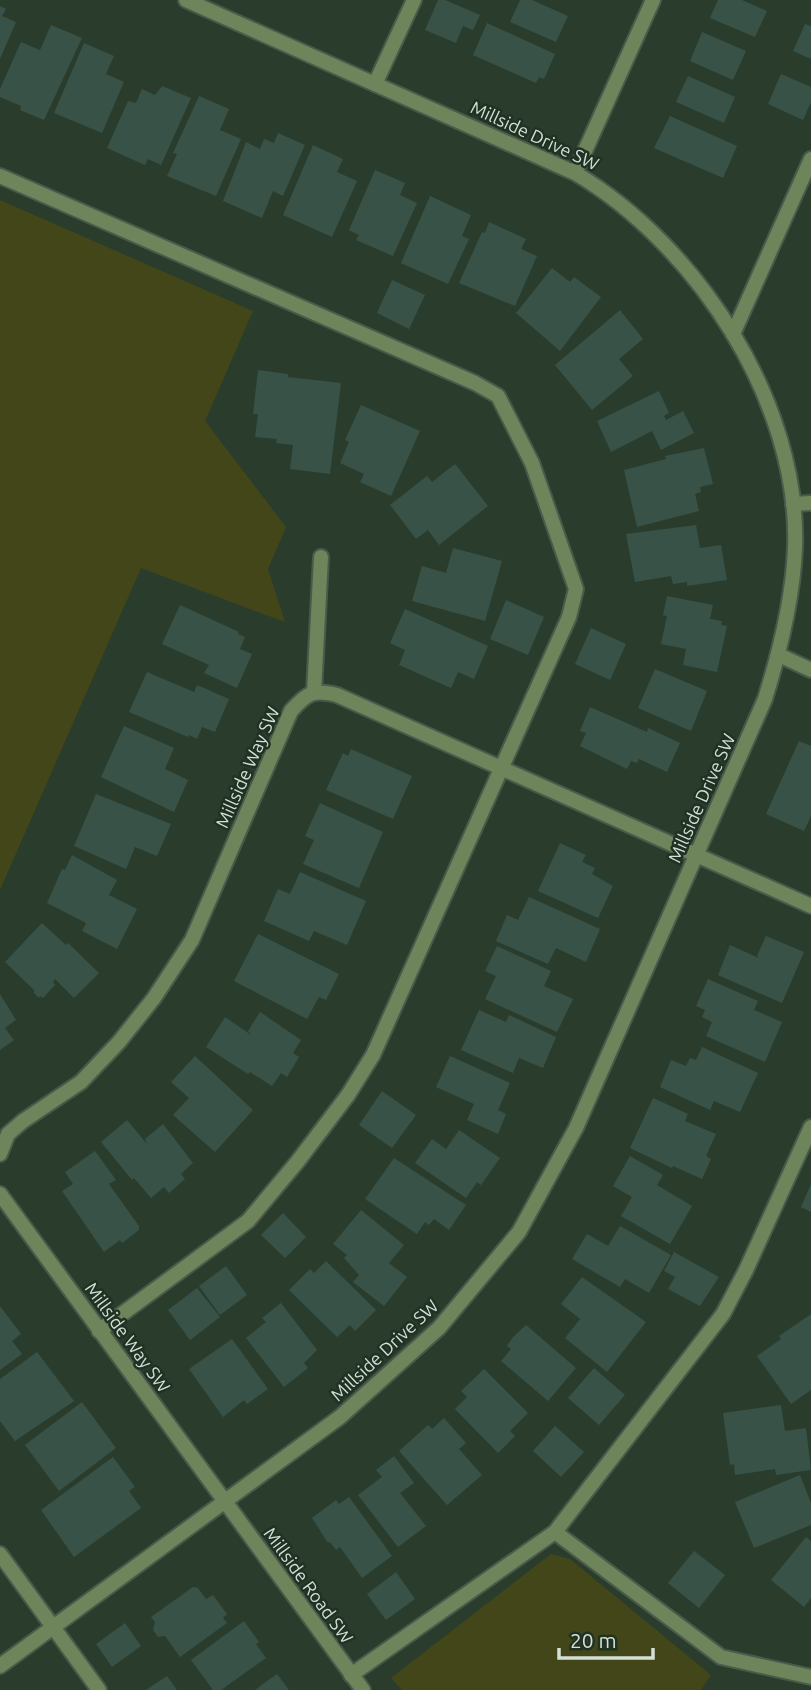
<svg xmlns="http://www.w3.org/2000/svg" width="811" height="1690" viewBox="0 0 811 1690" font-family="Ubuntu,sans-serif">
<rect width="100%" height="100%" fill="#2a3d2d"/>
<path fill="#434618" d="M0 200 253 311 205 421 286 527 268 569 285 622 141 568 0 890Z
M551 1554 570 1559 711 1675 701 1690H402L391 1678Z"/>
<path fill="#385248" d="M438 0H445L480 15 473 30 463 26 456 43 425 30Z
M520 0H532L568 16 556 42 510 22Z
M718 0H742L767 11 755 37 710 18Z
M0 6 6 9 2 16 16 22 0 59Z
M487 23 555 54 544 79 539 77 536 83 473 55Z
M805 24 811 26V59L793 51Z
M51 25 82 38 44 120 20 110 21 106 0 97V89L21 42 40 50Z
M702 32 746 51 733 80 690 61Z
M84 43 114 56 106 74 124 82 102 133 54 113Z
M781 74 811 87V102L803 120 768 104Z
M688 76 735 97 724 123 676 102Z
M162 86 191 98 161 165 148 159 145 165 107 148 128 101 136 103 142 89 155 95Z
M199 96 229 109 220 130 241 139 216 196 167 176 177 154 173 153Z
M670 116 737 146 723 178 654 148Z
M278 133 305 145 283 196 273 191 262 218 223 201 246 142 260 149 264 139 274 143Z
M313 145 343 159 337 172 357 181 332 237 283 215Z
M375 170 405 183 400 195 417 203 393 256 356 240 359 235 349 230Z
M430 196 471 215 462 236 469 239 448 284 401 263Z
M489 222 526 239 521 249 537 256 515 306 459 283 482 232 485 233Z
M552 268 570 282 574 277 601 297 560 351 516 313Z
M392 280 425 295 409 329 377 313Z
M620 310 643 339 619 359 633 376 592 410 555 365Z
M258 370 288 374V377L341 383 330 474 290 469 293 445 276 443 277 439 255 437 258 414H253Z
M659 391 669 413 664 416 666 420 683 411 694 433 661 450 652 431 611 452 597 421Z
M361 405 420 431 391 496 360 482 364 474 340 463 349 442 345 440Z
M704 448 713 484 700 487 701 492 695 494 699 511 637 527 624 470 666 459 665 456Z
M455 464 488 506 439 545 428 530 416 539 390 505 427 476 432 482Z
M696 525 700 548 721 545 727 580 687 586V582L673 584 671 576 635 582 626 534Z
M453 548 502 561 485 621 412 601 422 566 446 573Z
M667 596 713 605 710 619 722 621 721 625 727 626 717 672 683 665 686 649 661 644 667 616 663 615Z
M506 600 544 617 528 655 490 639Z
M180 605 239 632 238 634 245 637 240 649 252 654 237 688 204 673 209 665 162 644Z
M405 609 488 646 474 679 458 672 451 688 399 665 405 650 390 643Z
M591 628 626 644 610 680 575 664Z
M655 669 707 691 691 731 638 708Z
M147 672 194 692 197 685 229 699 215 732 202 727 197 739 189 735 188 737 129 712Z
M590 707 647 732 648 728 680 743 667 772 639 759 637 763 631 761 627 769 580 746 586 733 580 731Z
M124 726 174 748 165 769 188 780 174 812 101 777Z
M799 741 811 746V816L804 831 766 814Z
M351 749 412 776 393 819 326 790 343 753 348 756Z
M96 794 171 824 157 856 135 847 126 869 74 846Z
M320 803 383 832 359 888 303 864 314 840 305 836Z
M560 843 586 855 582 862 595 868 592 874 613 886 598 918 538 891Z
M72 855 117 880 109 895 137 909 117 949 82 931 86 923 47 903 62 869 65 870Z
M300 872 366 901 347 945 314 931 309 941 264 921 278 889 290 894Z
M529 897 600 929 586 962 556 948 548 964 496 941 507 915 518 920Z
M42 923 66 945 68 943 99 973 74 998 55 979 53 982 55 985 43 998 40 996 39 998 33 992 35 991 5 962Z
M258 934 339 974 326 1000 319 997 307 1019 234 981Z
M766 936 804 952 782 1003 718 975 730 945 759 958 757 956Z
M497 946 551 971 544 986 573 999 557 1032 485 999 496 976 485 971Z
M708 979 758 1001 754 1010 782 1022 765 1062 706 1036 712 1022 702 1017 705 1010 696 1006Z
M0 994 16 1020 5 1028 14 1040 0 1050Z
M479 1010 506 1022 509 1015 556 1037 543 1068 519 1058 513 1073 461 1050Z
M260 1012 301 1040 293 1053 299 1057 287 1077 281 1073 272 1086 250 1072 248 1074 206 1047 225 1017 251 1035 248 1031Z
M702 1047 758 1073 740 1112 714 1101 710 1110 660 1087 671 1060 686 1066 690 1058 696 1060Z
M195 1056 253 1110 215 1152 173 1115 189 1098 171 1082Z
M450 1056 510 1083 498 1110 506 1114 498 1134 467 1120 474 1104 436 1087Z
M382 1091 416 1115 392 1148 359 1125Z
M653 1098 688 1114 685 1121 716 1134 706 1156 711 1159 702 1179 673 1166 672 1168 630 1148Z
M127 1120 147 1144 145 1139 163 1124 193 1163 181 1174 185 1179 169 1193 164 1187 151 1198 134 1178 132 1180 101 1142Z
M459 1130 500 1158 481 1185 477 1182 466 1198 415 1163 432 1139 446 1149Z
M95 1151 116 1180 109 1184 139 1226V1230L122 1243 120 1240 104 1252 62 1191 73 1184 65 1172Z
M630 1156 663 1175 657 1185 692 1206 670 1244 621 1216 632 1197 613 1186Z
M394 1158 466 1205 449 1230 434 1219 429 1225 425 1222 417 1234 365 1199Z
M811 1184V1212L801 1207Z
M361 1210 404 1245 389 1263 407 1277 384 1306 353 1282 359 1275 344 1258 347 1255 333 1244Z
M283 1213 306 1237 285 1258 261 1235Z
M620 1226 671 1255 649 1293 625 1279 620 1287 572 1259 587 1234 608 1246Z
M674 1252 719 1277 700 1306 668 1289 675 1277 664 1271Z
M326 1261 376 1310 355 1331 350 1325 337 1337 289 1290 310 1269 314 1273Z
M226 1266 247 1295 220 1315 199 1286Z
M582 1277 646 1322 607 1372 565 1338 580 1319 561 1304Z
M197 1288 220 1317 190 1340 168 1310Z
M281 1303 317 1350 304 1363 308 1368 284 1387 246 1338 266 1322 262 1318Z
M0 1306 21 1334 12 1341 22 1354 0 1370Z
M811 1314V1390L791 1404 757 1356 781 1339 779 1336Z
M526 1325 576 1368 548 1401 501 1361 511 1349 507 1346 513 1337Z
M232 1339 268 1389 247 1404 244 1400 223 1417 189 1369Z
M37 1352 74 1401 15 1441 0 1421V1379Z
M594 1368 625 1395 599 1425 568 1398Z
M484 1369 528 1413 510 1431 515 1436 498 1453 455 1409 467 1397 461 1391Z
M82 1402 116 1448 59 1491 25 1445Z
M781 1405 785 1431 806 1428 811 1470 776 1475 775 1469 735 1475 734 1464 730 1465 723 1413Z
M444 1418 466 1443 459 1449 482 1475 447 1505 399 1451 428 1425 432 1429Z
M555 1426 584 1452 561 1477 533 1451Z
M394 1456 414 1483 400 1493 426 1526 398 1547 358 1495 382 1477 376 1470Z
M113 1457 135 1487 129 1491 141 1508 74 1557 41 1510Z
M800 1475 811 1503V1525L754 1548 735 1502Z
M349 1497 392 1556 362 1578 340 1547 336 1550 330 1542 328 1543 312 1518 336 1500 339 1504Z
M806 1537 811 1541V1598L804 1607 771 1580Z
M694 1551 725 1575 699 1608 668 1583Z
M396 1572 415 1599 386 1620 367 1594Z
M193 1587 198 1588 206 1599 213 1595 227 1614 223 1618 227 1623 180 1657 165 1636 158 1637 153 1630 155 1622 151 1617Z
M244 1621 259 1642 256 1644 266 1658 221 1690H213L191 1660Z
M125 1623 141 1646 112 1667 96 1644Z
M277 1674 289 1690H255L267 1681Z
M167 1676 177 1690H146Z"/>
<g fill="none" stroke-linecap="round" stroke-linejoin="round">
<g stroke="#495a4b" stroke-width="18">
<path id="service" d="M375 84 414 0
M0 176 475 383 498 396 532 463 576 589 569 617 373 1055 348 1095 298 1161 248 1221 99 1331
M733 334 811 159
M793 504 811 503
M779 655 811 670
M555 1532 721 1657 811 1677
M0 1554 99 1690
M351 1675 555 1532 723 1314 746 1270 811 1127"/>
</g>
<g stroke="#495a4b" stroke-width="18">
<path id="minor" d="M575 173 653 0
M314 692 321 557
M0 1154 8 1134 23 1121 81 1082 119 1042 154 998 192 940 291 711C307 693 313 689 337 695L811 906
M0 1194 363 1690
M0 1666 340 1417 439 1328 519 1232 576 1128 765 699C780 651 793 599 795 548 800 403 697 245 575 173L186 0"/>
</g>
<use href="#service" stroke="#6e845a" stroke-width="14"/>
<use href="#minor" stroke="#6e845a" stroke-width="14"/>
</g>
<g text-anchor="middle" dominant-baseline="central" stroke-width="5" stroke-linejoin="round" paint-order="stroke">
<g font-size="18" fill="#d4dfd5" stroke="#203223">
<text transform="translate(535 135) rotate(25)">Millside Drive SW</text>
<text transform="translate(247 767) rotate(-66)">Millside Way SW</text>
<text transform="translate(701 798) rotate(-66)">Millside Drive SW</text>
<text transform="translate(128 1337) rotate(54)">Millside Way SW</text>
<text transform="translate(384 1350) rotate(-43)">Millside Drive SW</text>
<text transform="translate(309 1585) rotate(54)">Millside Road SW</text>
</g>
</g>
<path d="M559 1648v10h94v-10" fill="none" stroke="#d4dfd5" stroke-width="3.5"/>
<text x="570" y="1648" font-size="21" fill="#d4dfd5" stroke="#203223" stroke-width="5" paint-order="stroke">20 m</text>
</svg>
